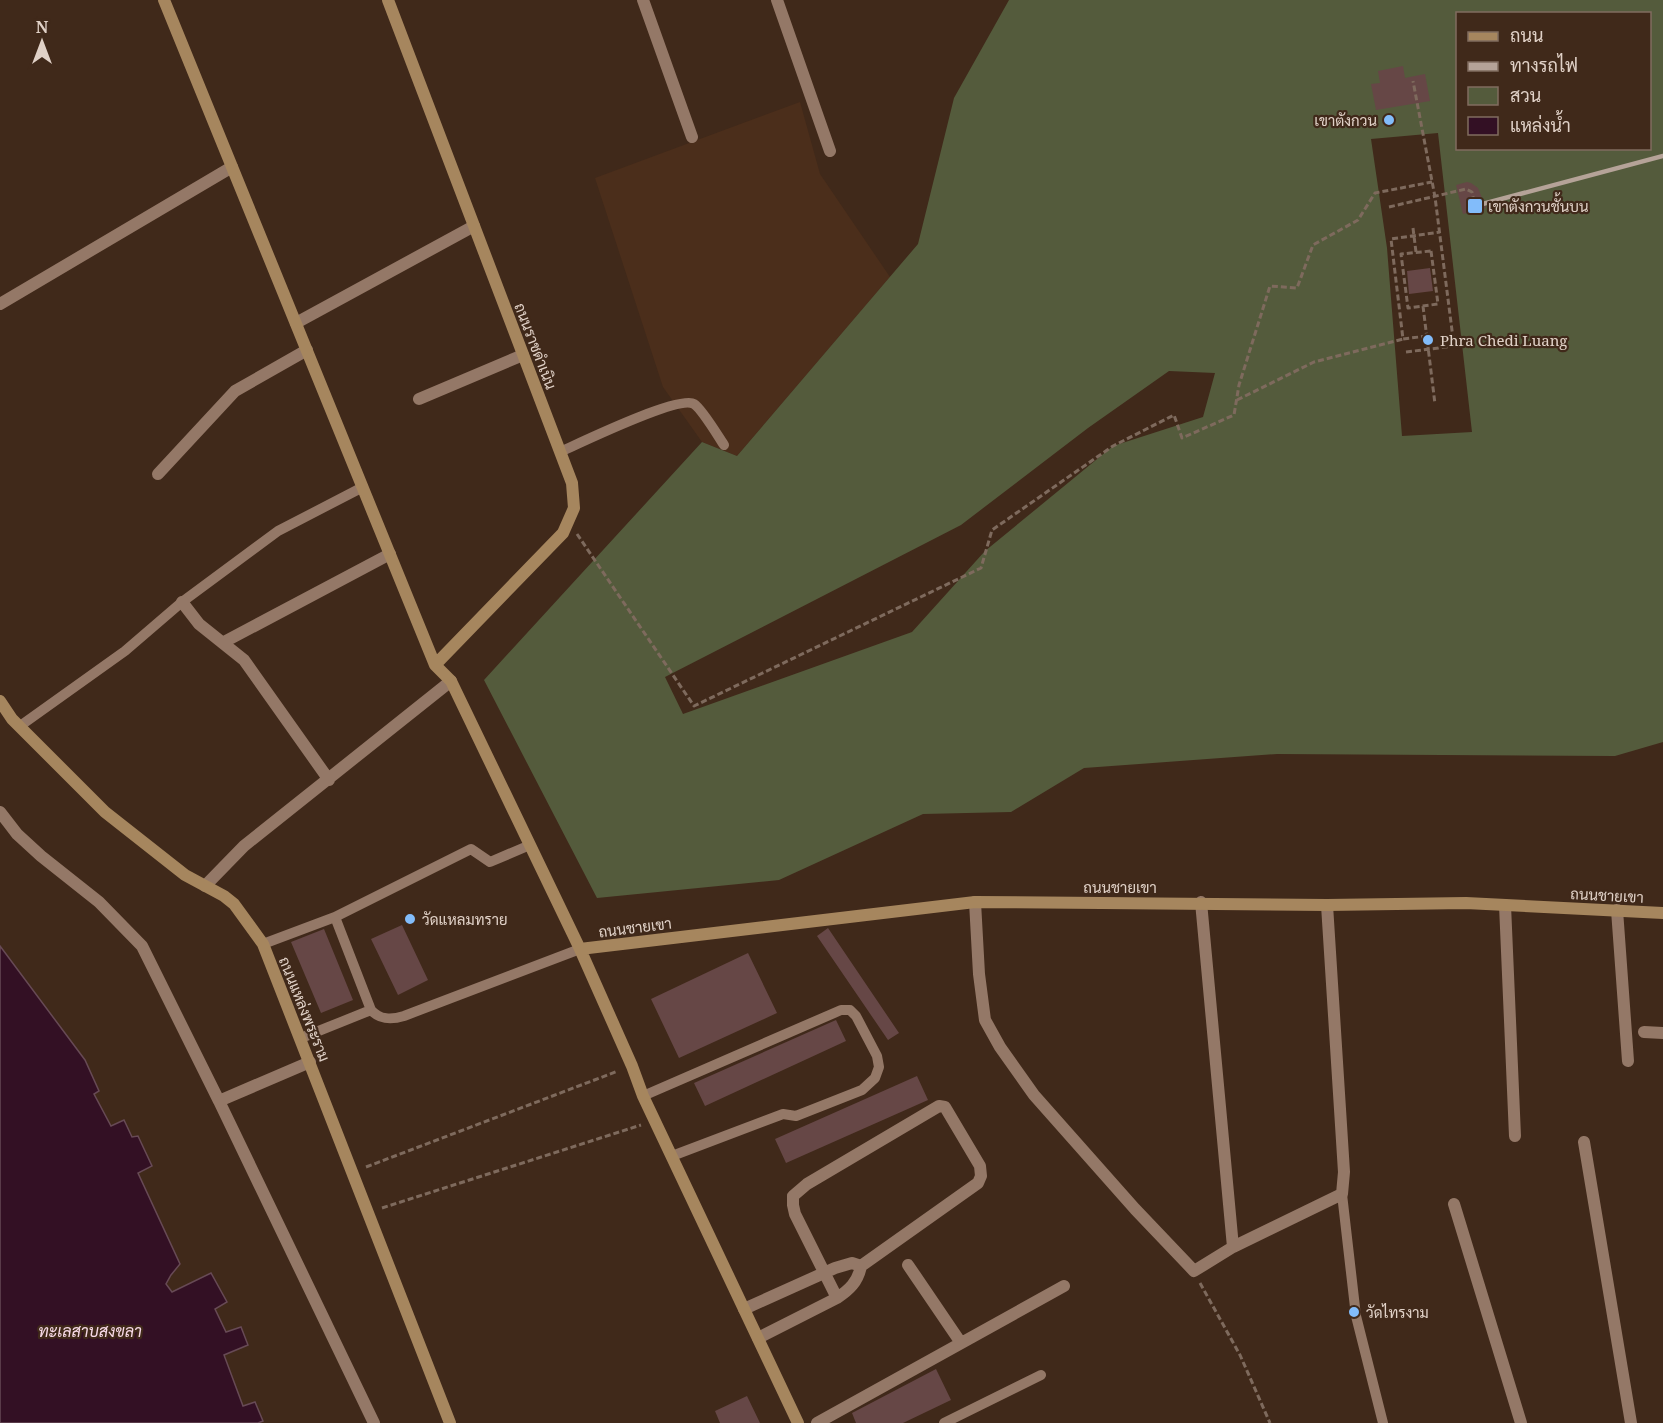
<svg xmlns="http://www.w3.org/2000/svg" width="1663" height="1423" viewBox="0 0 1663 1423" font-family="'Noto Serif',Sarabun,serif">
<rect width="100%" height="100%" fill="#40291a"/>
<path fill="#4b2e1b" d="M800 102 820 174 890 277 737 456 702 442 663 387 595 178Z"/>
<path fill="#545b3c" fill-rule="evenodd" d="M1009 0H1663V742L1615 756 1277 754 1084 768 1011 812 923 814 779 880 597 898 484 680 702 442 737 456 918 244 954 98ZM1458 14H1650V148H1458ZM1438 133 1472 432 1402 436 1387 248 1371 139ZM1169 371 1215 373 1203 417 1113 446 985 551 912 632 683 714 665 677 961 525 1088 428Z"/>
<path fill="#331024" stroke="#674a55" stroke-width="1.5" d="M0 946 85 1060 99 1091 94 1094 111 1126 124 1120 132 1137 138 1136 152 1166 138 1173 180 1264 171 1275 166 1284 172 1292 211 1273 227 1302 215 1309 226 1332 241 1327 248 1345 224 1355 243 1406 255 1402 263 1421 258 1423H0Z"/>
<path fill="#664746" d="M1403 66 1405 78 1425 74 1430 101 1376 110 1371 84 1380 83 1378 71Z
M1467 182 1471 183 1478 188 1486 208 1463 214 1456 185Z
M1430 268 1433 291 1409 294 1407 271Z
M402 925 428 980 398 995 371 939Z
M828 928 899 1033 888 1040 817 936Z
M324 929 353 1000 321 1013 291 942Z
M748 953 777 1013 679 1058 651 999Z
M836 1020 846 1041 705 1106 694 1083Z
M917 1076 928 1100 786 1163 775 1139Z
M936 1369 951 1400 903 1423H856L852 1413Z
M747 1396 760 1423H720L715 1411Z"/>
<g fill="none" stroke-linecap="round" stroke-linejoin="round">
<path stroke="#7e6a5d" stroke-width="3" stroke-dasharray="6 3" stroke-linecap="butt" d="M1389 207 1466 189 1472 192 1475 206
M1413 228 1416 252
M1431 251 1438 304 1408 308 1401 254Z
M1423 306 1435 404
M1427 336 1403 339 1391 239 1440 232
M1406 352 1454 346 1435 197 1413 81
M1237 400 1314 362 1403 339
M577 534 694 706 981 568 992 530 1113 446 1174 415 1182 438 1234 415 1239 385 1270 286 1297 288 1313 245 1358 220 1375 193 1432 182
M366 1167 618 1071
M382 1208 641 1125
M1200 1283 1240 1355 1270 1423"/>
<path stroke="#947867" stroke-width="10" d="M560 452C580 443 679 395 694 404 702 409 718 436 724 445
M20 726 125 651 182 602 278 531 363 487
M530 845 490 862 471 849 335 917 371 1010C380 1020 391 1020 404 1016L580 949
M263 944 335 917
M301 1038 371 1010
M643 1096 841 1010H850L856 1016 877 1056 879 1067 875 1078 862 1090 796 1116 783 1114 672 1156
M1342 1194 1356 1316 1383 1423
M944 1423 1041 1375"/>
<path stroke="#947867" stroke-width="12" d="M643 0 692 137
M777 0 830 151
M0 304 232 167
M296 323 474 226
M419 399 523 355
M158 474 235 391 307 350
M182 602 199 624 244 660 329 780
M224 642 390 554
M0 812 17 834 41 856 99 902 142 946 219 1101
M205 886 244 846 451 681
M975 902 979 974 985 1020 1000 1047 1034 1095 1135 1209 1194 1271 1233 1247 1342 1194 1344 1172 1327 905
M1201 902 1233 1247
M1505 905 1515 1136
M1617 910 1628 1061
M1644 1032 1663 1033
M310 1062 219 1101 374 1423
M1584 1142 1631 1423
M1454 1204 1521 1423
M908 1265 961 1343
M744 1309 835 1268 852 1263 861 1266
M758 1338 837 1298C849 1290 858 1282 861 1266L978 1183 981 1176 980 1166 945 1107 939 1106 807 1184 793 1196V1205L795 1214 837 1298
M817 1423 1064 1286"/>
<path stroke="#a6865e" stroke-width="12" d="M164 0 435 665 451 681 580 949 632 1066 643 1096 798 1423
M388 0 572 483 574 508 563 533 435 665
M0 701 12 719 105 812 185 875 224 896 234 904 263 944 450 1423
M580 949 975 902 1327 905 1466 903 1663 913"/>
<path stroke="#b5a398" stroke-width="4.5" d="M1475 206 1663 156"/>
</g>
<g fill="#82bcfa" stroke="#40291a" stroke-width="2">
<circle cx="1389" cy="120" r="6"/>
<rect x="1467" y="198" width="16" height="16" rx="3"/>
<circle cx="1428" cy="340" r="6"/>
<circle cx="410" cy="919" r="6"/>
<circle cx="1354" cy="1312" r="6"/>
</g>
<g text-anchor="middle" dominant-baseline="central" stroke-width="4.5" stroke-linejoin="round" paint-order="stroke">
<g font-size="15" fill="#e0d1c7" stroke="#40291a" text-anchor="start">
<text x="1377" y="120" text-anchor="end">เขาตังกวน</text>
<text x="1488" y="206">เขาตังกวนชั้นบน</text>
<text x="1440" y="340">Phra Chedi Luang</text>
<text x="422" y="919">วัดแหลมทราย</text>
<text x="1366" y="1312">วัดไทรงาม</text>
</g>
<g font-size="15" fill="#e0d1c7" stroke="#40291a">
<text transform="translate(536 346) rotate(69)">ถนนราชดำเนิน</text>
<text x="1120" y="887">ถนนชายเขา</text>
<text transform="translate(1607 895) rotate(3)">ถนนชายเขา</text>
<text transform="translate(635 927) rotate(-7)">ถนนชายเขา</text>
<text transform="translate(305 1009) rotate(68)">ถนนแหล่งพระราม</text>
</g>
<g font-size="16" font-style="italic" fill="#f6d9e6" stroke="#40291a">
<text x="90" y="1331">ทะเลสาบสงขลา</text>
</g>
</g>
<rect x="1456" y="12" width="195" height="138" fill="#40291a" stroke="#806c5f" stroke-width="1.5"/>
<rect x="1468" y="32" width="30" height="9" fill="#a6865e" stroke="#806c5f" stroke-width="1.5"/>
<text x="1510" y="42" font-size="18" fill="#e0d1c7">ถนน</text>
<rect x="1468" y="62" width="30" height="9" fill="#b5a398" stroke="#806c5f" stroke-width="1.5"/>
<text x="1510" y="72" font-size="18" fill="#e0d1c7">ทางรถไฟ</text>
<rect x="1468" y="87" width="30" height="18" fill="#545b3c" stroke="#806c5f" stroke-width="1.5"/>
<text x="1510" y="102" font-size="18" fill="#e0d1c7">สวน</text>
<rect x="1468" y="117" width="30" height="18" fill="#331024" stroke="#806c5f" stroke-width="1.5"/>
<text x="1510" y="132" font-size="18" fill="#e0d1c7">แหล่งน้ำ</text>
<g transform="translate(42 42)" stroke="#40291a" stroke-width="4.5" paint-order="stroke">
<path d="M0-4.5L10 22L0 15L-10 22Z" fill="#e0d1c7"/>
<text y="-9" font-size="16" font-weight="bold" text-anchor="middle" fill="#e0d1c7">N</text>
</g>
</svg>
